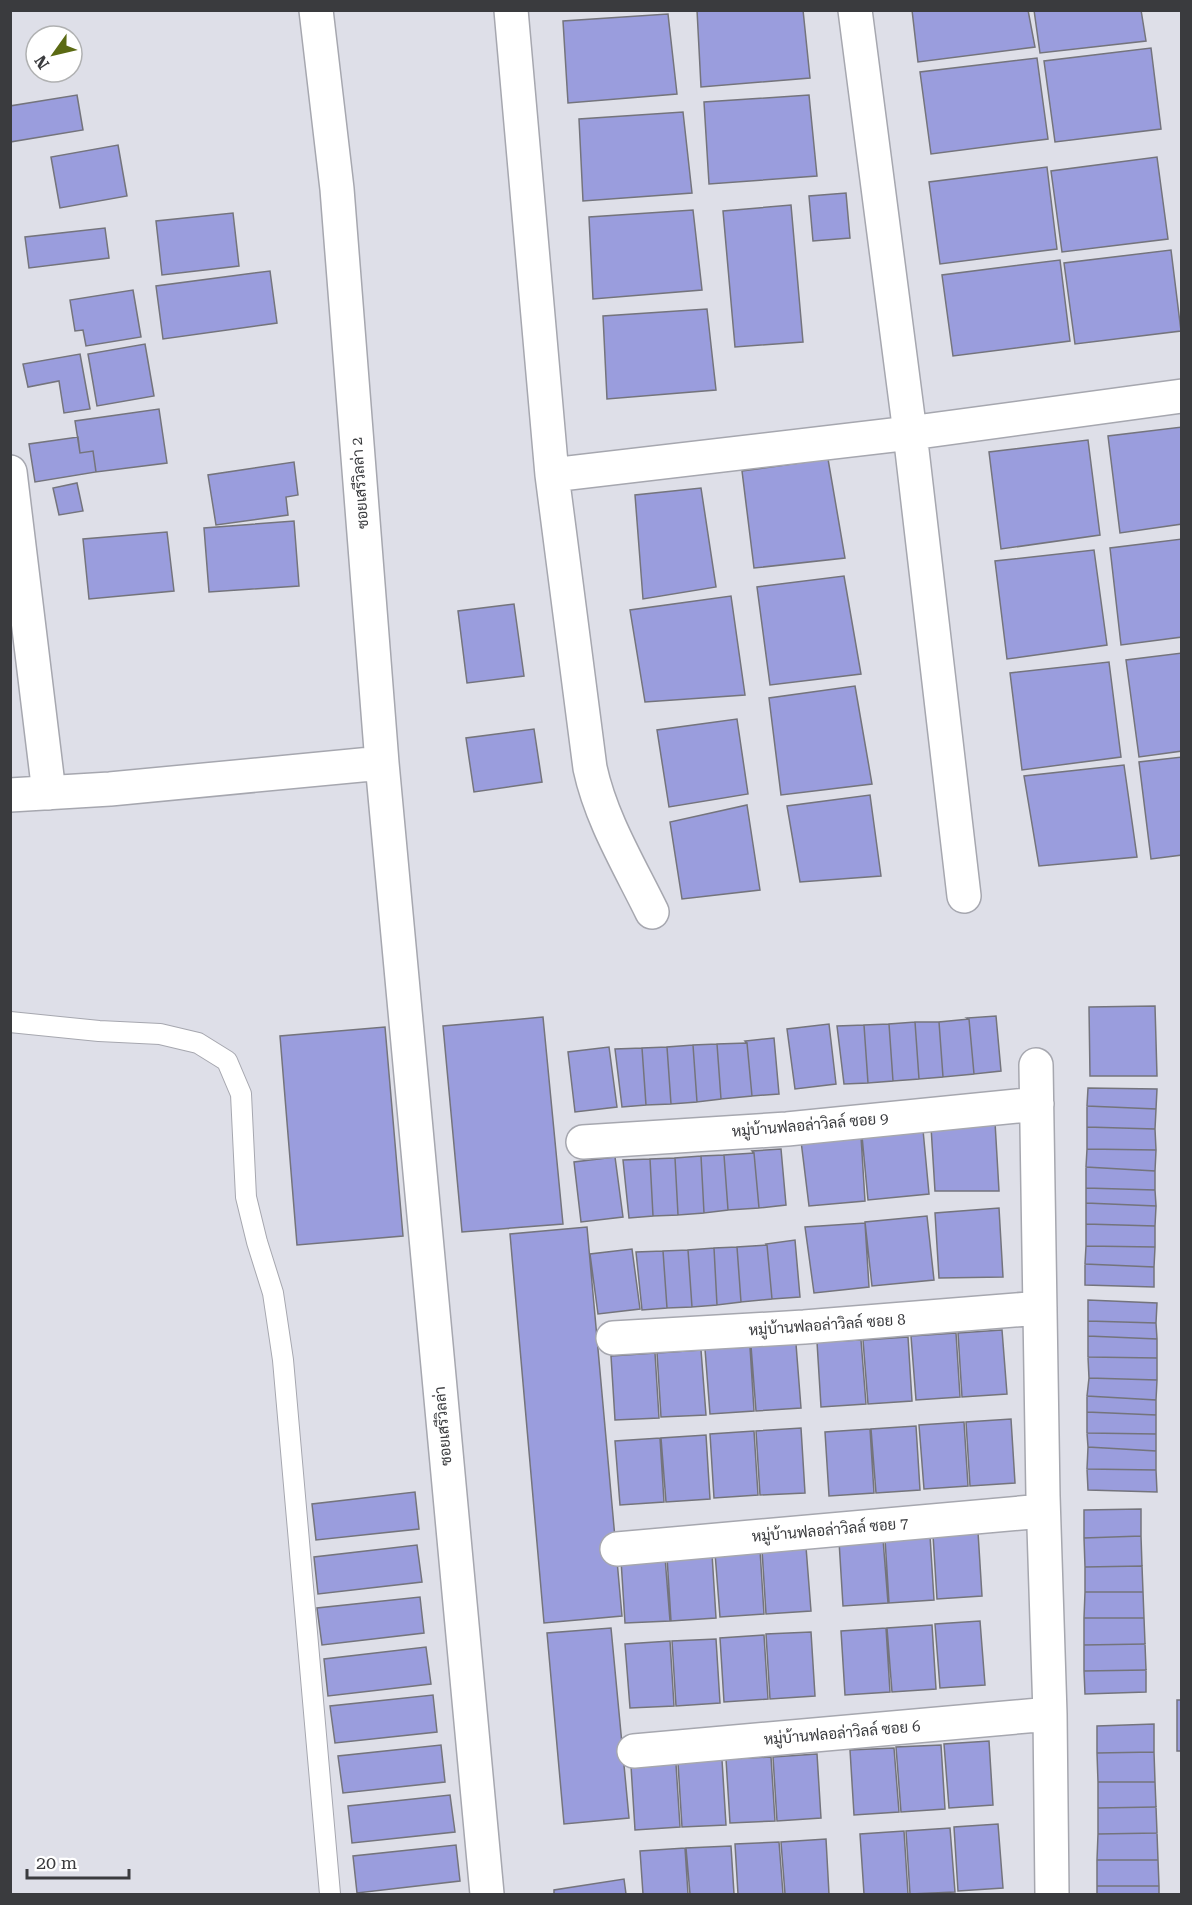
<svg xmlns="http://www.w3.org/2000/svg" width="1192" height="1905" viewBox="0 0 1192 1905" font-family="'Roboto Serif',Sarabun,serif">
<rect width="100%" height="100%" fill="#dedfe8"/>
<path fill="#9a9ddd" stroke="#74747c" stroke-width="1.5" d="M697 10H803L810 78 701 87Z
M912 10H1028L1035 47 918 62Z
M1034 10H1141L1146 41 1040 53Z
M668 14 677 94 568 103 563 21Z
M1151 48 1161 129 1055 142 1044 61Z
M1037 58 1048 139 931 154 920 72Z
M77 95 83 130 10 142V106Z
M809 95 817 176 709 184 704 102Z
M683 112 692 193 583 201 579 119Z
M118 145 127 196 60 208 51 157Z
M1157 157 1168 239 1062 252 1051 171Z
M1047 167 1057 249 940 264 929 182Z
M846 193 850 238 813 241 809 196Z
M791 205 803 342 735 347 723 211Z
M693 210 702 290 593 299 589 217Z
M233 213 239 266 162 275 156 221Z
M105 228 109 258 29 268 25 237Z
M1171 250 1181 331 1075 344 1064 263Z
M1060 260 1070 341 953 356 942 275Z
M270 271 277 323 163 339 156 286Z
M133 290 141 337 86 346 83 330 75 331 70 300Z
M707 309 716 390 607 399 603 316Z
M145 344 154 396 97 406 88 354Z
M80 354 90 409 64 413 59 381 28 387 23 364Z
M159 409 167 463 96 472 93 451 80 453 75 421Z
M1182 427V524L1120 533 1108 436Z
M78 437 80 453 93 451 96 472 35 482 29 444Z
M1088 440 1100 535 1001 549 989 452Z
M828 459 845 558 754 568 742 471Z
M294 462 298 495 286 497 288 515 216 525 208 475Z
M77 483 83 511 59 515 53 488Z
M701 488 716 587 643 599 635 495Z
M294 521 299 586 209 592 204 528Z
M167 532 174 591 89 599 83 539Z
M1182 539V637L1121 645 1110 548Z
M1094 550 1107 645 1007 659 995 561Z
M844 576 861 674 770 685 757 587Z
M731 596 745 695 645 702 630 610Z
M514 604 524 676 467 683 458 611Z
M1182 653V751L1139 757 1126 660Z
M1109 662 1121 757 1022 770 1010 673Z
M855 686 872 784 781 795 769 698Z
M737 719 748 794 669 807 657 730Z
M534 729 542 782 474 792 466 738Z
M1182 757V855L1151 859 1139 762Z
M1124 765 1137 857 1039 866 1024 776Z
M870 795 881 876 800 882 787 806Z
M747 805 760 890 682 899 670 822Z
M1155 1006 1157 1076H1090L1089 1007Z
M996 1016 1001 1071 974 1074 969 1019 967 1018Z
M543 1017 563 1224 462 1232 443 1026Z
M969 1019 974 1074 943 1077 939 1022Z
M915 1022H939L943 1077 919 1079Z
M915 1022 919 1079 893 1081 889 1024Z
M829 1024 836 1084 795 1089 787 1029Z
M889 1024 893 1081 868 1083 864 1025Z
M864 1025 868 1083 844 1084 837 1026Z
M385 1027 403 1236 297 1245 280 1036Z
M774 1038 779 1094 752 1096 747 1043 745 1041Z
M747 1043 752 1096 721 1099 717 1044Z
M717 1044 721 1099 697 1102 693 1045Z
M693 1045 697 1102 671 1104 667 1047Z
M609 1047 617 1107 575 1112 568 1052Z
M667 1047 671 1104 646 1105 642 1048Z
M642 1048 646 1105 622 1107 615 1049Z
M1088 1088 1157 1089 1156 1109 1087 1106Z
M1087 1106 1156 1109 1155 1129 1087 1127Z
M995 1122 999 1191H935L931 1127Z
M1087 1127 1155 1129 1156 1150 1087 1149Z
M923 1130 929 1194 868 1200 862 1136Z
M861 1137 865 1201 809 1206 801 1141Z
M781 1149 786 1205 759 1208 754 1153 752 1151Z
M1087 1149 1156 1150 1155 1171 1086 1167Z
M754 1153 759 1208 728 1210 724 1155Z
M724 1155 728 1210 704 1213 701 1156Z
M701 1156 704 1213 678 1215 675 1158Z
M615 1157 623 1217 581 1222 574 1162Z
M675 1158 678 1215 653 1216 650 1159Z
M650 1159 653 1216 629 1218 623 1160Z
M1086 1167 1155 1171V1190L1086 1188Z
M1086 1188 1155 1190 1156 1206 1086 1203Z
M1086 1203 1156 1206 1155 1226 1086 1224Z
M999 1208 1003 1277 939 1278 935 1213Z
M927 1216 934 1280 872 1286 865 1222Z
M865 1223 869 1287 814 1293 805 1227Z
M1086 1224 1155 1226V1247L1086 1246Z
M587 1227 622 1616 544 1623 510 1234Z
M795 1240 800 1297 772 1299 767 1245 766 1244Z
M767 1245 772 1299 741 1302 737 1247Z
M1086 1246 1155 1247 1154 1267 1085 1264Z
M737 1247 741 1302 717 1305 714 1248Z
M714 1248 717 1305 692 1307 688 1250Z
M632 1249 640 1309 598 1314 590 1254Z
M688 1250 692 1307 667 1308 663 1251Z
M663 1251 667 1308 642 1310 636 1252Z
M1085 1264 1154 1267V1287L1085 1285Z
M1088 1300 1157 1303 1156 1323 1088 1321Z
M1088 1321 1156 1323 1157 1339 1088 1336Z
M1002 1330 1007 1394 962 1397 958 1333Z
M956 1333 960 1397 916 1400 911 1336Z
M1088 1336 1157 1339V1358L1088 1357Z
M908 1337 912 1401 868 1404 863 1340Z
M861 1340 866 1404 821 1407 817 1342Z
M796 1344 801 1408 756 1411 751 1346Z
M750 1347 754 1411 710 1414 705 1349Z
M701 1350 706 1415 661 1417 657 1353Z
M655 1353 659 1418 615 1420 611 1356Z
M1088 1357 1157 1358V1380L1089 1378Z
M1089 1378 1157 1380 1156 1400 1087 1396Z
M1087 1396 1156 1400V1415L1087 1412Z
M1087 1412 1156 1415V1434L1087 1433Z
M1011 1419 1015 1483 970 1486 966 1422Z
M964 1422 968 1486 924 1489 919 1425Z
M916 1426 920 1490 876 1493 871 1429Z
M801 1428 805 1493 760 1495 756 1431Z
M870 1429 874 1493 829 1496 825 1432Z
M754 1431 758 1495 714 1498 710 1434Z
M1087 1433 1156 1434V1451L1088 1447Z
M706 1435 710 1499 666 1502 661 1438Z
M660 1438 664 1502 620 1505 615 1441Z
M1088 1447 1156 1451V1470L1087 1469Z
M1087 1469 1156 1470 1157 1492 1088 1490Z
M415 1492 419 1529 316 1540 312 1504Z
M1141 1509V1536L1084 1538V1510Z
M978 1532 982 1596 937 1599 933 1535Z
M930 1536 934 1600 889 1603 885 1539Z
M1141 1536 1142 1566 1085 1567 1084 1538Z
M883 1539 888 1603 843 1606 839 1541Z
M417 1545 422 1582 318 1594 314 1557Z
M806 1547 811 1611 766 1614 762 1550Z
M760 1550 764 1614 720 1617 715 1553Z
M712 1554 716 1618 671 1621 667 1557Z
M665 1557 670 1621 625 1623 621 1560Z
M1142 1566 1143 1592H1085V1567Z
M1085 1592H1143L1144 1618H1084Z
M420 1597 424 1633 322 1645 317 1608Z
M1084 1618H1144L1145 1644 1084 1645Z
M980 1621 985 1685 940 1688 935 1624Z
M932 1625 936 1689 892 1692 887 1628Z
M611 1628 629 1818 564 1824 547 1633Z
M886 1628 890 1692 845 1695 841 1631Z
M811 1632 815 1696 770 1699 766 1634Z
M764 1635 768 1699 724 1702 720 1638Z
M716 1639 720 1703 676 1706 672 1641Z
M670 1641 674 1706 630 1708 625 1644Z
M1145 1644 1146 1670 1084 1671V1645Z
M426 1647 431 1684 328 1696 324 1659Z
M1146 1670V1692L1085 1694 1084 1671Z
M433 1695 437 1732 335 1743 330 1706Z
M1177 1700H1182V1751H1177Z
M1154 1724V1752L1097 1753V1726Z
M989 1741 993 1805 949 1808 944 1744Z
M441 1745 445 1782 343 1793 338 1756Z
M941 1745 945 1809 901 1812 896 1747Z
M894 1748 899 1812 854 1815 850 1750Z
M1154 1752 1155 1782H1098L1097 1753Z
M817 1754 821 1818 777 1821 773 1757Z
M771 1757 775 1821 730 1823 726 1759Z
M722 1760 726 1825 682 1827 678 1763Z
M676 1764 680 1827 635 1830 631 1766Z
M1098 1782H1155L1156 1807 1098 1808Z
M450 1795 455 1832 352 1843 348 1806Z
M1156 1807 1157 1833 1098 1834V1808Z
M998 1824 1003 1888 958 1891 954 1827Z
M950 1828 955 1892 910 1894 906 1831Z
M904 1831 908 1894H864L860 1834Z
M1157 1833 1158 1860H1097L1098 1834Z
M826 1839 829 1894H785L781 1842Z
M779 1842 783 1894H738L735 1844Z
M456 1845 460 1881 357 1893 353 1856Z
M731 1846 734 1894H690L686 1848Z
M685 1848 688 1894H643L640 1851Z
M1097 1860H1158L1159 1886H1097Z
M624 1879 626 1894H554V1890Z
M1097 1886H1159V1894H1097Z"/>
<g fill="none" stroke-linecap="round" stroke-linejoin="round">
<g stroke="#a6a7af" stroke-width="22">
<path id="service" d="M10 1022 99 1031 160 1034 198 1043 227 1061 241 1094 246 1197 257 1242 273 1293 283 1360 330 1894"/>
</g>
<g stroke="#a6a7af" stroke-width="36">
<path id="minor" d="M316 10 337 189 382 763 487 1894
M511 10 552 475 590 768C601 819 629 865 652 912
M855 10 910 433 964 896
M10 472 49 793
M552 475 910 433 1182 396
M10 795 110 789 382 763
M1036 1065 1043 1496 1050 1714 1052 1894
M583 1142 787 1129 1037 1104
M613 1338 804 1327 1040 1308
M617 1549 1043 1511
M634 1751 1050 1714"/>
</g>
<use href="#service" stroke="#fff" stroke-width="20"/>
<use href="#minor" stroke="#fff" stroke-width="33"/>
</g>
<g text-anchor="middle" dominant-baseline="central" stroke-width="6" stroke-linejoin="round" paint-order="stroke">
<g font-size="15" fill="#3a3b3e" stroke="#fff">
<text transform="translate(360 483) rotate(-94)">ซอยเสรีวิลล่า 2</text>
<text transform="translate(810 1125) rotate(-5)">หมู่บ้านฟลอล่าวิลล์ ซอย 9</text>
<text transform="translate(827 1325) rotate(-4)">หมู่บ้านฟลอล่าวิลล์ ซอย 8</text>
<text transform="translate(443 1426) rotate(-95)">ซอยเสรีวิลล่า</text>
<text transform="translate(830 1530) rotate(-5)">หมู่บ้านฟลอล่าวิลล์ ซอย 7</text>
<text transform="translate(842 1733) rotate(-5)">หมู่บ้านฟลอล่าวิลล์ ซอย 6</text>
</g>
</g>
<rect width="1192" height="1905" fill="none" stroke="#3a3b3e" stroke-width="24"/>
<g transform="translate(54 54) rotate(236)"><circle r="28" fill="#ffffff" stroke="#b0b1b2" stroke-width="1.5"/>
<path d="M0-4.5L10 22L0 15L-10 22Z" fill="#5b6a13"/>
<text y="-9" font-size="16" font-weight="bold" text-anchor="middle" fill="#3a3b3e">N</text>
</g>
<path d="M27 1869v9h102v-9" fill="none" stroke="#3a3b3e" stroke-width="3"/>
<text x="36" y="1869" font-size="18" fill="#3a3b3e" stroke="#ffffff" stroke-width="4.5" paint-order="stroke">20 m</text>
</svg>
